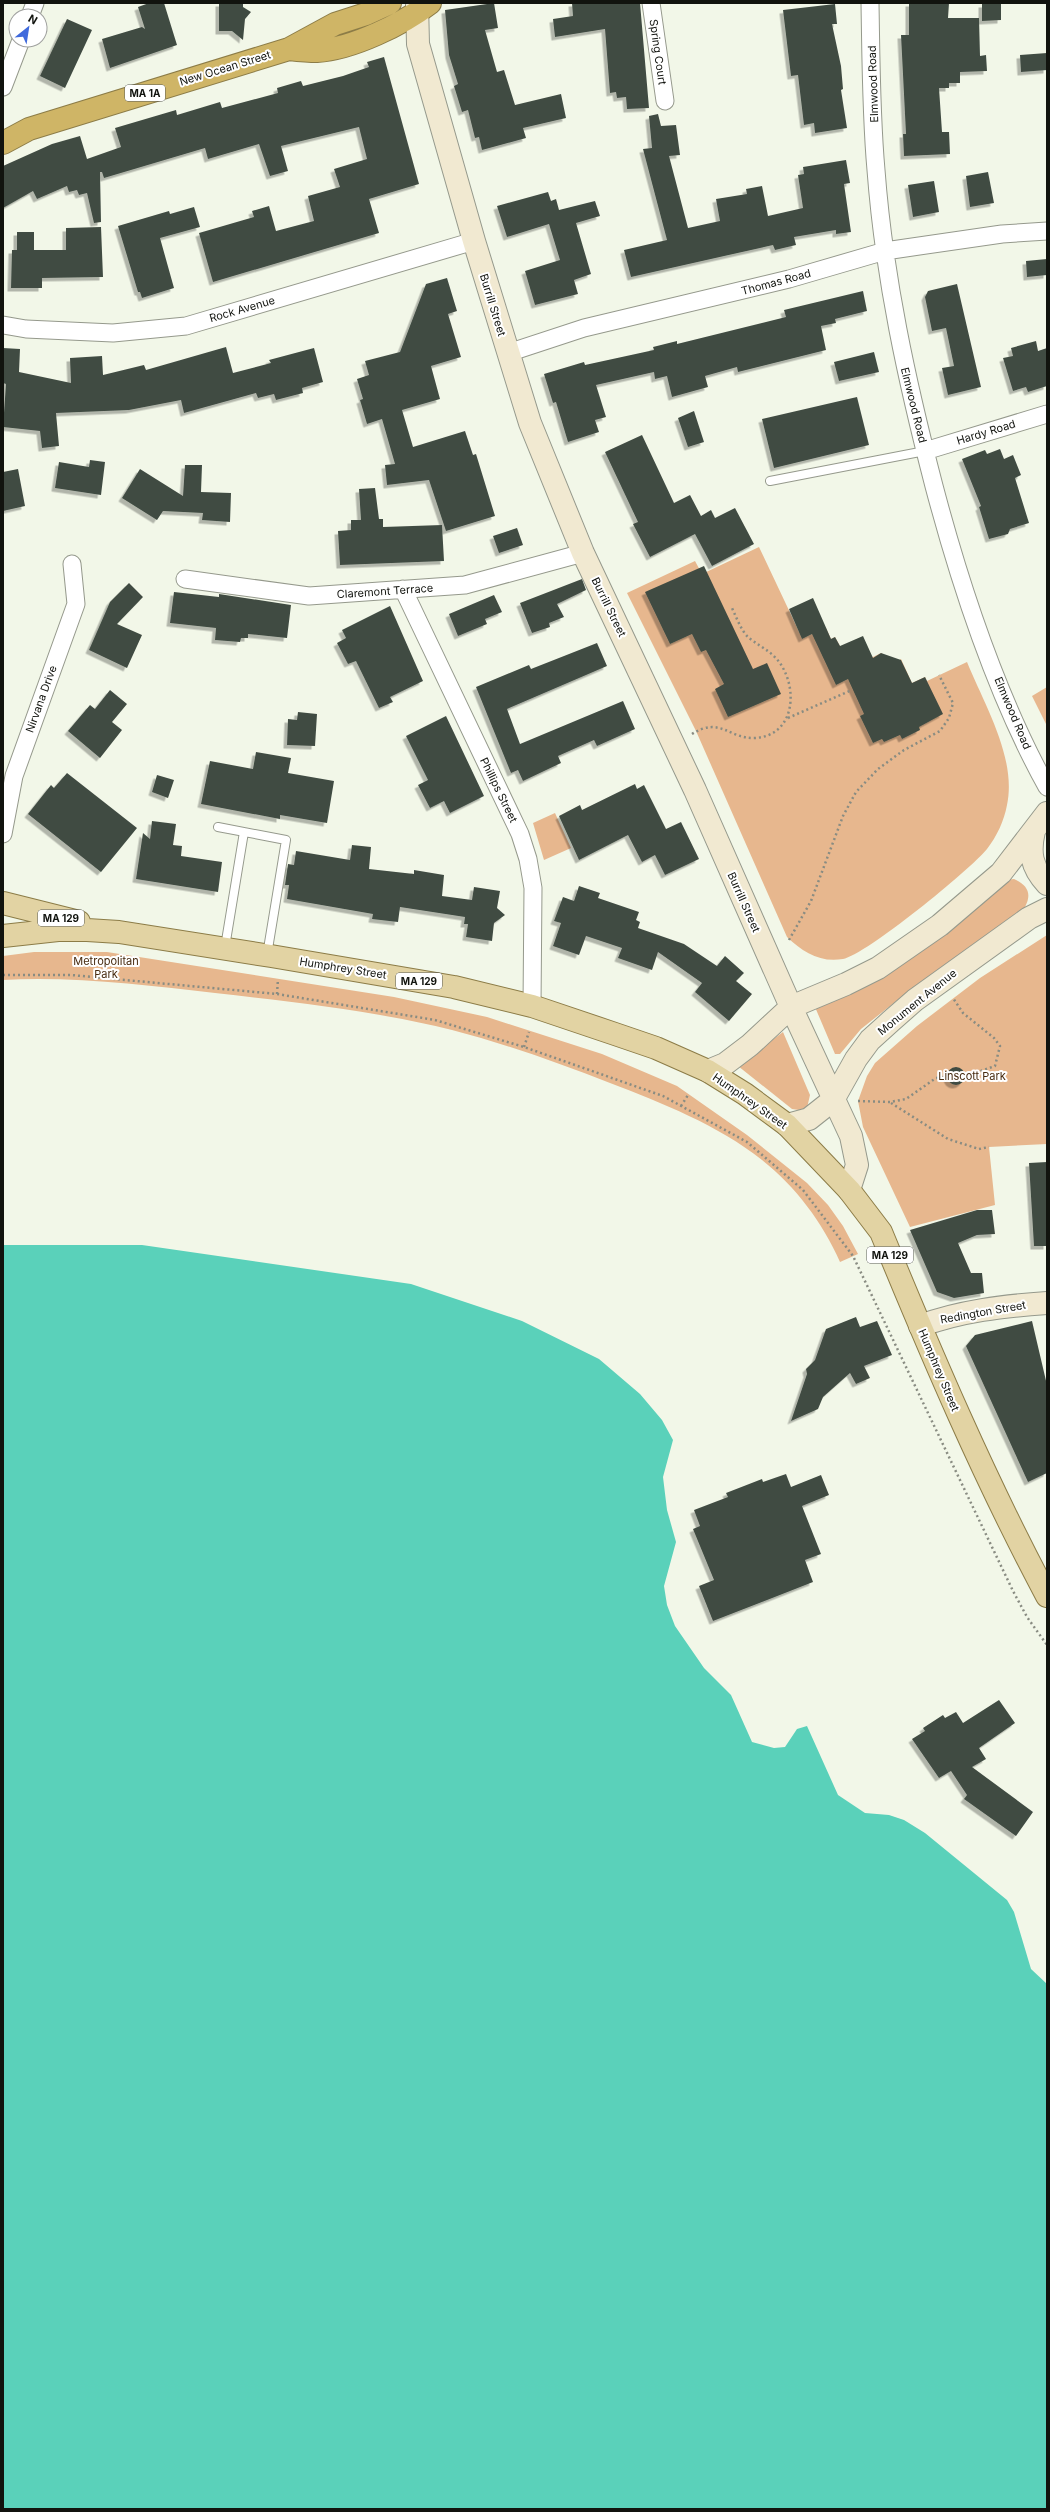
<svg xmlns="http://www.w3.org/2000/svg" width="1050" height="2512" viewBox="0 0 1050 2512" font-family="Inter,sans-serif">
<defs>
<filter id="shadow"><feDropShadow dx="-3.5" dy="3.5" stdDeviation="0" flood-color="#0004"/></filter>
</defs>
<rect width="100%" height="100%" fill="#f2f7e8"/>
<path fill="#e7b78e" d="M759 547 802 638 826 628 831 639 835 637 840 646 873 657 881 653 896 662 901 659 912 683 925 677 927 681 967 662C984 704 1017 758 1007 805 1004 821 997 836 987 849 971 869 866 955 843 959 820 963 803 952 787 937L696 731 627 593 695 561 702 574Z
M1047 687V726L1032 696Z
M555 813 571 848 544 860 533 823Z
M1014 879C1028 885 1032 894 1025 907L914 987 861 1029 840 1054H835L815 1007 1006 880Z
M1047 935V1144L989 1147 995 1205 910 1227 863 1127 858 1101 867 1076 875 1063 917 1026 980 978Z
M34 952H107L394 997 487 1017 602 1054 677 1086 747 1135 807 1183 828 1205 843 1226 858 1254 840 1262C822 1222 796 1187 762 1160 718 1125 662 1103 610 1083 559 1063 506 1044 452 1030 375 1011 294 1002 215 993 147 985 71 976 3 980V956Z
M783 1032 810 1095 807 1108 799 1110 792 1109 738 1066Z"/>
<path fill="#5ad1ba" d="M3 1245H142L411 1284 522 1321 599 1359 640 1394 662 1420 673 1440 663 1477 667 1510 676 1542 664 1586 667 1605 675 1626 704 1668 731 1695 752 1742 774 1748 785 1747 797 1729 807 1726 838 1795 865 1813 889 1815 904 1820 925 1833 1007 1900 1014 1912 1031 1969 1047 1984V2509H3Z"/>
<path fill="#414c43" filter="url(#shadow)" d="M149 3H164L177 45 110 68 102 39 142 27 145 29 138 7Z
M219 3H243V7L251 12 245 19 243 40 232 31H219Z
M494 3 498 28 485 30 497 72 504 70 515 105 561 94 566 118 523 128 526 138 482 150 479 137 475 138 468 110 462 112 454 86 458 84 449 55 445 10Z
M572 3H640L649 108 627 109 626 97 617 98 616 92 610 93 605 29 555 37 553 19 573 16Z
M909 3H949L948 18H979L980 56 986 55 987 71 960 72V83H949V88H939L942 132H949L950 154 904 156 903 134H906L901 35H909Z
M835 4 837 24H832L841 66 843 89 841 90 847 128 815 133 814 123 804 125 798 75 791 76 783 10Z
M982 4H1001V20L982 21Z
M67 19 92 30 65 88 40 76Z
M1047 53V70L1021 72 1020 55Z
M384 57 419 184 369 199 379 233 213 282 199 233 254 217 252 211 269 206 276 231 314 221 308 196 340 187 334 169 367 159 359 127 281 146 288 171 270 176 259 144 208 159 205 148 104 178 102 172H100L101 222 94 223 87 193 79 195 77 190 69 192 67 186 37 199 33 191 3 208V166L52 144 80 136 87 159 121 147 115 128 176 110 177 115 220 102 222 108 278 93 277 88 301 81 303 86 343 76 369 67 367 62Z
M658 114 661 126 676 125 680 155 669 156 688 228 720 221 716 199 747 194 746 189 762 186 768 216 803 208 798 175 804 174 803 167 846 160 850 183 844 184 851 232 836 234V230L794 237 796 245 775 250 773 245 631 277 624 250 667 240 643 149 652 148 649 116Z
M988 172 994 203 970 207 966 176Z
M934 181 939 212 913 217 908 185Z
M548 192 551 201 556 199 559 210 595 201 600 216 576 223 591 274 574 280 578 294 535 305 525 271 560 260 549 224 507 237 497 206Z
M194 207 200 227 160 238 174 288 142 298 140 292H138L118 226 169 211 170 214Z
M101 227 103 277 42 278V288H11L12 250H17V232H34V250H66V228Z
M1047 259V275L1027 277 1026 261Z
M447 278 457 311 448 314 461 357 431 366 440 399 402 410 413 447 465 431 473 455 476 454 495 516 446 531 429 480 387 485 385 465 395 464 382 419 367 424 360 400 363 399 357 379 369 375 365 361 400 352 426 284Z
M957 284 981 387 948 395 942 368 954 366 946 328 932 331 925 297 928 291Z
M863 291 867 311 835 319 836 323 821 326 826 350 738 372 737 367 705 376 708 387 672 397 667 376 655 379 654 372 596 385 606 417 595 420 599 432 568 442 556 402 553 403 544 374 584 362 585 365 654 350 653 347 677 341V344L786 317 784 310Z
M1036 341 1038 351 1047 348V386L1028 392 1026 387 1013 391 1003 358 1013 356 1011 348Z
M226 347 233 373 271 363 269 360 314 348 323 382 302 388 303 393 276 400 274 394 258 398 256 393 184 413 181 400 129 410 56 413 59 446 42 448 40 431 3 427 6 384 3 383V348L20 349 19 372 71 383 70 358 102 356 103 375 144 365 146 370Z
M874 352 879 372 839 381 834 362Z
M857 397 869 445 774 468 762 419Z
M694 411 704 442 688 447 678 418Z
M642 435 674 503 690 495 701 516 711 510 715 518 735 508 754 544 712 566 695 534 650 557 633 524 638 522 605 452Z
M1000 449 1004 459 1013 455 1021 475 1015 478 1029 523 1010 529 1008 534 989 539 979 507 981 506 962 459 985 450 987 454Z
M90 460 105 462 101 495 55 488 59 462 89 467Z
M185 465H202L201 492 231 493 230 522 202 520 203 513 163 511 157 520 122 498 140 469 183 496Z
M18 469 25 506 3 511V472Z
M375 488 379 519H383V527L442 525 444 561 340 565 338 531 351 530V520H361L359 489Z
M517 528 523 545 499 553 493 536Z
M704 566 753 669 767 663 781 694 728 717 715 689 724 684 706 650 701 652 692 634 670 644 645 592Z
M582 579 586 590 557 604 564 617 549 623 550 627 532 633 520 603Z
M129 583 143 597 117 624 142 635 127 668 89 650 110 602Z
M174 592 219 597V594L291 605 287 638 248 634V638H241L240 642 215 640 216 628 170 623Z
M494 595 502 612 485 619 487 624 458 636 449 614Z
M813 598 831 639 835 637 840 646 863 636 873 658 881 653 901 660 912 683 925 677 943 714 919 727 920 730 902 739 900 735 884 742 882 739 873 743 860 716 864 714 848 679 836 685 812 634 802 639 789 609Z
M390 606 423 681 390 697 393 702 379 708 356 661 348 664 337 643 346 638 342 630Z
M597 643 607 666 507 709 520 744 623 701 635 729 597 746 594 740 558 756 561 763 523 781 518 770 511 773 476 687 529 665 531 669Z
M110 690 127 704 112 722 122 730 100 758 68 731 90 705 95 709Z
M298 712 317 714 315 746 287 745 288 719 297 720Z
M446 716 484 796 450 813 444 801 430 808 418 785 428 780 406 736Z
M256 752 291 758 288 773 334 781 327 823 280 815V819L201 804 210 761 253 769Z
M67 773 137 828 101 872 28 814 51 785 54 788Z
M157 775 174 780 168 798 152 792Z
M635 784 637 789 644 785 666 829 681 822 699 859 665 875 655 855 642 862 628 835 579 860 559 816 580 805 582 810Z
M152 821 176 824 173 845 182 846 181 856 222 862 218 892 136 879 143 833 150 839Z
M352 845 371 847 369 869 414 874V870L444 875 442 896 472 900 474 887 500 891 497 908 505 915 494 923 492 941 466 937 468 924H464L465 917 400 907 398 922 372 919 373 914 287 899 289 885H285L288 864 294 865 296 851 350 860Z
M579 886 600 893 598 898 639 912 636 920 640 922 638 928 684 944 717 966 725 956 744 973 736 981 752 994 729 1021 695 992 702 983 658 952 652 970 618 958 622 948 586 936 579 955 553 946 561 923 554 921 563 897 574 901Z
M947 1076a9 9 0 1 1 18 0a9 9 0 1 1-18 0Z
M1047 1162V1246H1034L1029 1163Z
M977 1210H992L995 1234 977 1235 958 1243 971 1273H982L984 1293 954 1298 937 1292 910 1230Z
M856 1317 860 1327 877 1321 892 1355 864 1366 870 1378 856 1384 850 1373 823 1397 818 1409 791 1421 807 1374 806 1369 815 1360 826 1329Z
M1032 1321 1047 1385V1473L1028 1482 966 1346 975 1335Z
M786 1474 791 1487 821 1475 829 1495 802 1506 821 1554 805 1560 813 1582 713 1621 699 1586 714 1580 693 1529 700 1526 694 1510 728 1497 726 1493 762 1479 763 1482Z
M999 1700 1015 1723 979 1748 986 1759 972 1767 1033 1812 1016 1836 964 1799 967 1795 951 1771 939 1778 912 1739 925 1731 923 1728 943 1715 945 1718 956 1712 963 1723Z"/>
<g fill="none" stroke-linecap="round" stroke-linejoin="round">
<g stroke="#95998c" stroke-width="10">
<path id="lane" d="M770 481 925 451
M218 827 286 840 267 955
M225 947 244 832"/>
</g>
<g stroke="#95998c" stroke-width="19">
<path id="street" d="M651 3 665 101
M870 3C871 59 871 115 876 170 884 277 907 382 934 486 961 588 996 695 1047 787
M30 16 35 3
M3 87 21 40
M3 325 26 329 113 333 186 326 474 241
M508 353 584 328 789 279 885 251 1002 234 1047 231
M925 451 1047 414
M185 579 309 596 465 585 583 553
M403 589 520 834 528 859 533 888 532 1006
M3 834 14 776 76 604 72 564"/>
</g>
<g stroke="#95998c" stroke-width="24">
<path id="secondary" d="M417 3 418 44 474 241 530 423 583 553 695 790 791 1007 851 1136 857 1165 849 1190
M1034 831C1029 852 1031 867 1047 884
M708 1071 725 1064 750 1045 791 1007 846 984 878 968 940 925 1001 873 1047 813
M787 1125 809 1119 833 1100 856 1059 870 1040 891 1021 915 1000 1029 918 1047 909
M920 1326C960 1311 1004 1306 1047 1303"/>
</g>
<g stroke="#8c7c47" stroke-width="24">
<path id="primary" d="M3 903 79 922
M3 936 58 930H87L119 932 271 956 454 987 532 1006 615 1034 656 1048 708 1071 745 1094 787 1125 849 1190 881 1232C932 1356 984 1478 1047 1596"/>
</g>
<g stroke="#8c7c47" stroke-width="24">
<path id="highway" d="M289 49C298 50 308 51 317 51 352 49 403 24 430 3
M3 143 29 129 289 49 335 24 366 14 390 3"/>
</g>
<path stroke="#898c82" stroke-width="2.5" stroke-dasharray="2 3" stroke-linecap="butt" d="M788 718 852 690
M692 734C720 716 729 739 755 738 792 736 798 695 783 668 775 653 762 648 749 638 741 631 736 616 731 606
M789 940 811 901 843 816 856 792 878 769 904 750 940 731 949 718 953 703 939 675
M3 975H71L277 994 435 1020 524 1047 663 1096 747 1142 803 1190 853 1256 1013 1591 1027 1617 1047 1645
M277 994 278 979
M524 1047 529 1032
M858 1101 890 1102 906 1099 936 1078 975 1073 995 1066 1000 1046 994 1038 963 1013 953 998
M891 1103 948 1139 979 1149 989 1147
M681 1106 688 1095"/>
<use href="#lane" stroke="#fff" stroke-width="8"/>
<use href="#street" stroke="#fff" stroke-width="17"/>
<use href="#secondary" stroke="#f1e9d1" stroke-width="22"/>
<use href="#primary" stroke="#e2d3a3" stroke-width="22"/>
<use href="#highway" stroke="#cfb566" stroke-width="22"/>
</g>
<g text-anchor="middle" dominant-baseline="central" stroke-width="4" stroke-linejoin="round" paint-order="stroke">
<g fill="#fff" stroke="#585a56" stroke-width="1">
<rect x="125" y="85" width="40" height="16" rx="3"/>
<rect x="38" y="910" width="46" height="16" rx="3"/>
<rect x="396" y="973" width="46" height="16" rx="3"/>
<rect x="867" y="1247" width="46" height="16" rx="3"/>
</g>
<g font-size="10" font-weight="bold" fill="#11130e">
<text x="145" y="93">MA 1A</text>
<text x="61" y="918">MA 129</text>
<text x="419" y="981">MA 129</text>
<text x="890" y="1255">MA 129</text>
</g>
<g font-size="11" fill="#11130e" stroke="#fff">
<text transform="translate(658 52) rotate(82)">Spring Court</text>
<text transform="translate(225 68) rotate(-17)">New Ocean Street</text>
<text transform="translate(873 84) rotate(-92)">Elmwood Road</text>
<text transform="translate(776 282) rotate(-15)">Thomas Road</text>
<text transform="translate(493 305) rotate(73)">Burrill Street</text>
<text transform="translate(242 309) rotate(-16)">Rock Avenue</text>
<text transform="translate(914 405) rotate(76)">Elmwood Road</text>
<text transform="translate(986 432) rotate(-17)">Hardy Road</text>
<text transform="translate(385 591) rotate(-4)">Claremont Terrace</text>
<text transform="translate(609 607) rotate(64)">Burrill Street</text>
<text transform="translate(41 699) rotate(-70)">Nirvana Drive</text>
<text transform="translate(1013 713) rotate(67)">Elmwood Road</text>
<text transform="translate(499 790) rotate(64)">Phillips Street</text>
<text transform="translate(744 902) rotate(66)">Burrill Street</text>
<text transform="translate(343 968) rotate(9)">Humphrey Street</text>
<text transform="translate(917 1002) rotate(-39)">Monument Avenue</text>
<text transform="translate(750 1101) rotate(35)">Humphrey Street</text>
<text transform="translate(983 1312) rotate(-10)">Redington Street</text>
<text transform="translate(939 1370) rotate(67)">Humphrey Street</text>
</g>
<g font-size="11" fill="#462a0f" stroke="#fff">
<text x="106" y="961">Metropolitan<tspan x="106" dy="13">Park</tspan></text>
<text x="972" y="1076">Linscott Park</text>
</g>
</g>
<rect width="1050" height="2512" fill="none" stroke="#11130e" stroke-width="8"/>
<g transform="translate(28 28) rotate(30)"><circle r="19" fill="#ffffff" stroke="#a0a19f"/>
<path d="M0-3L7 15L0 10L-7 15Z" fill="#406adc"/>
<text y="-6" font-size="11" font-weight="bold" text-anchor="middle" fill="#11130e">N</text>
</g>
</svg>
